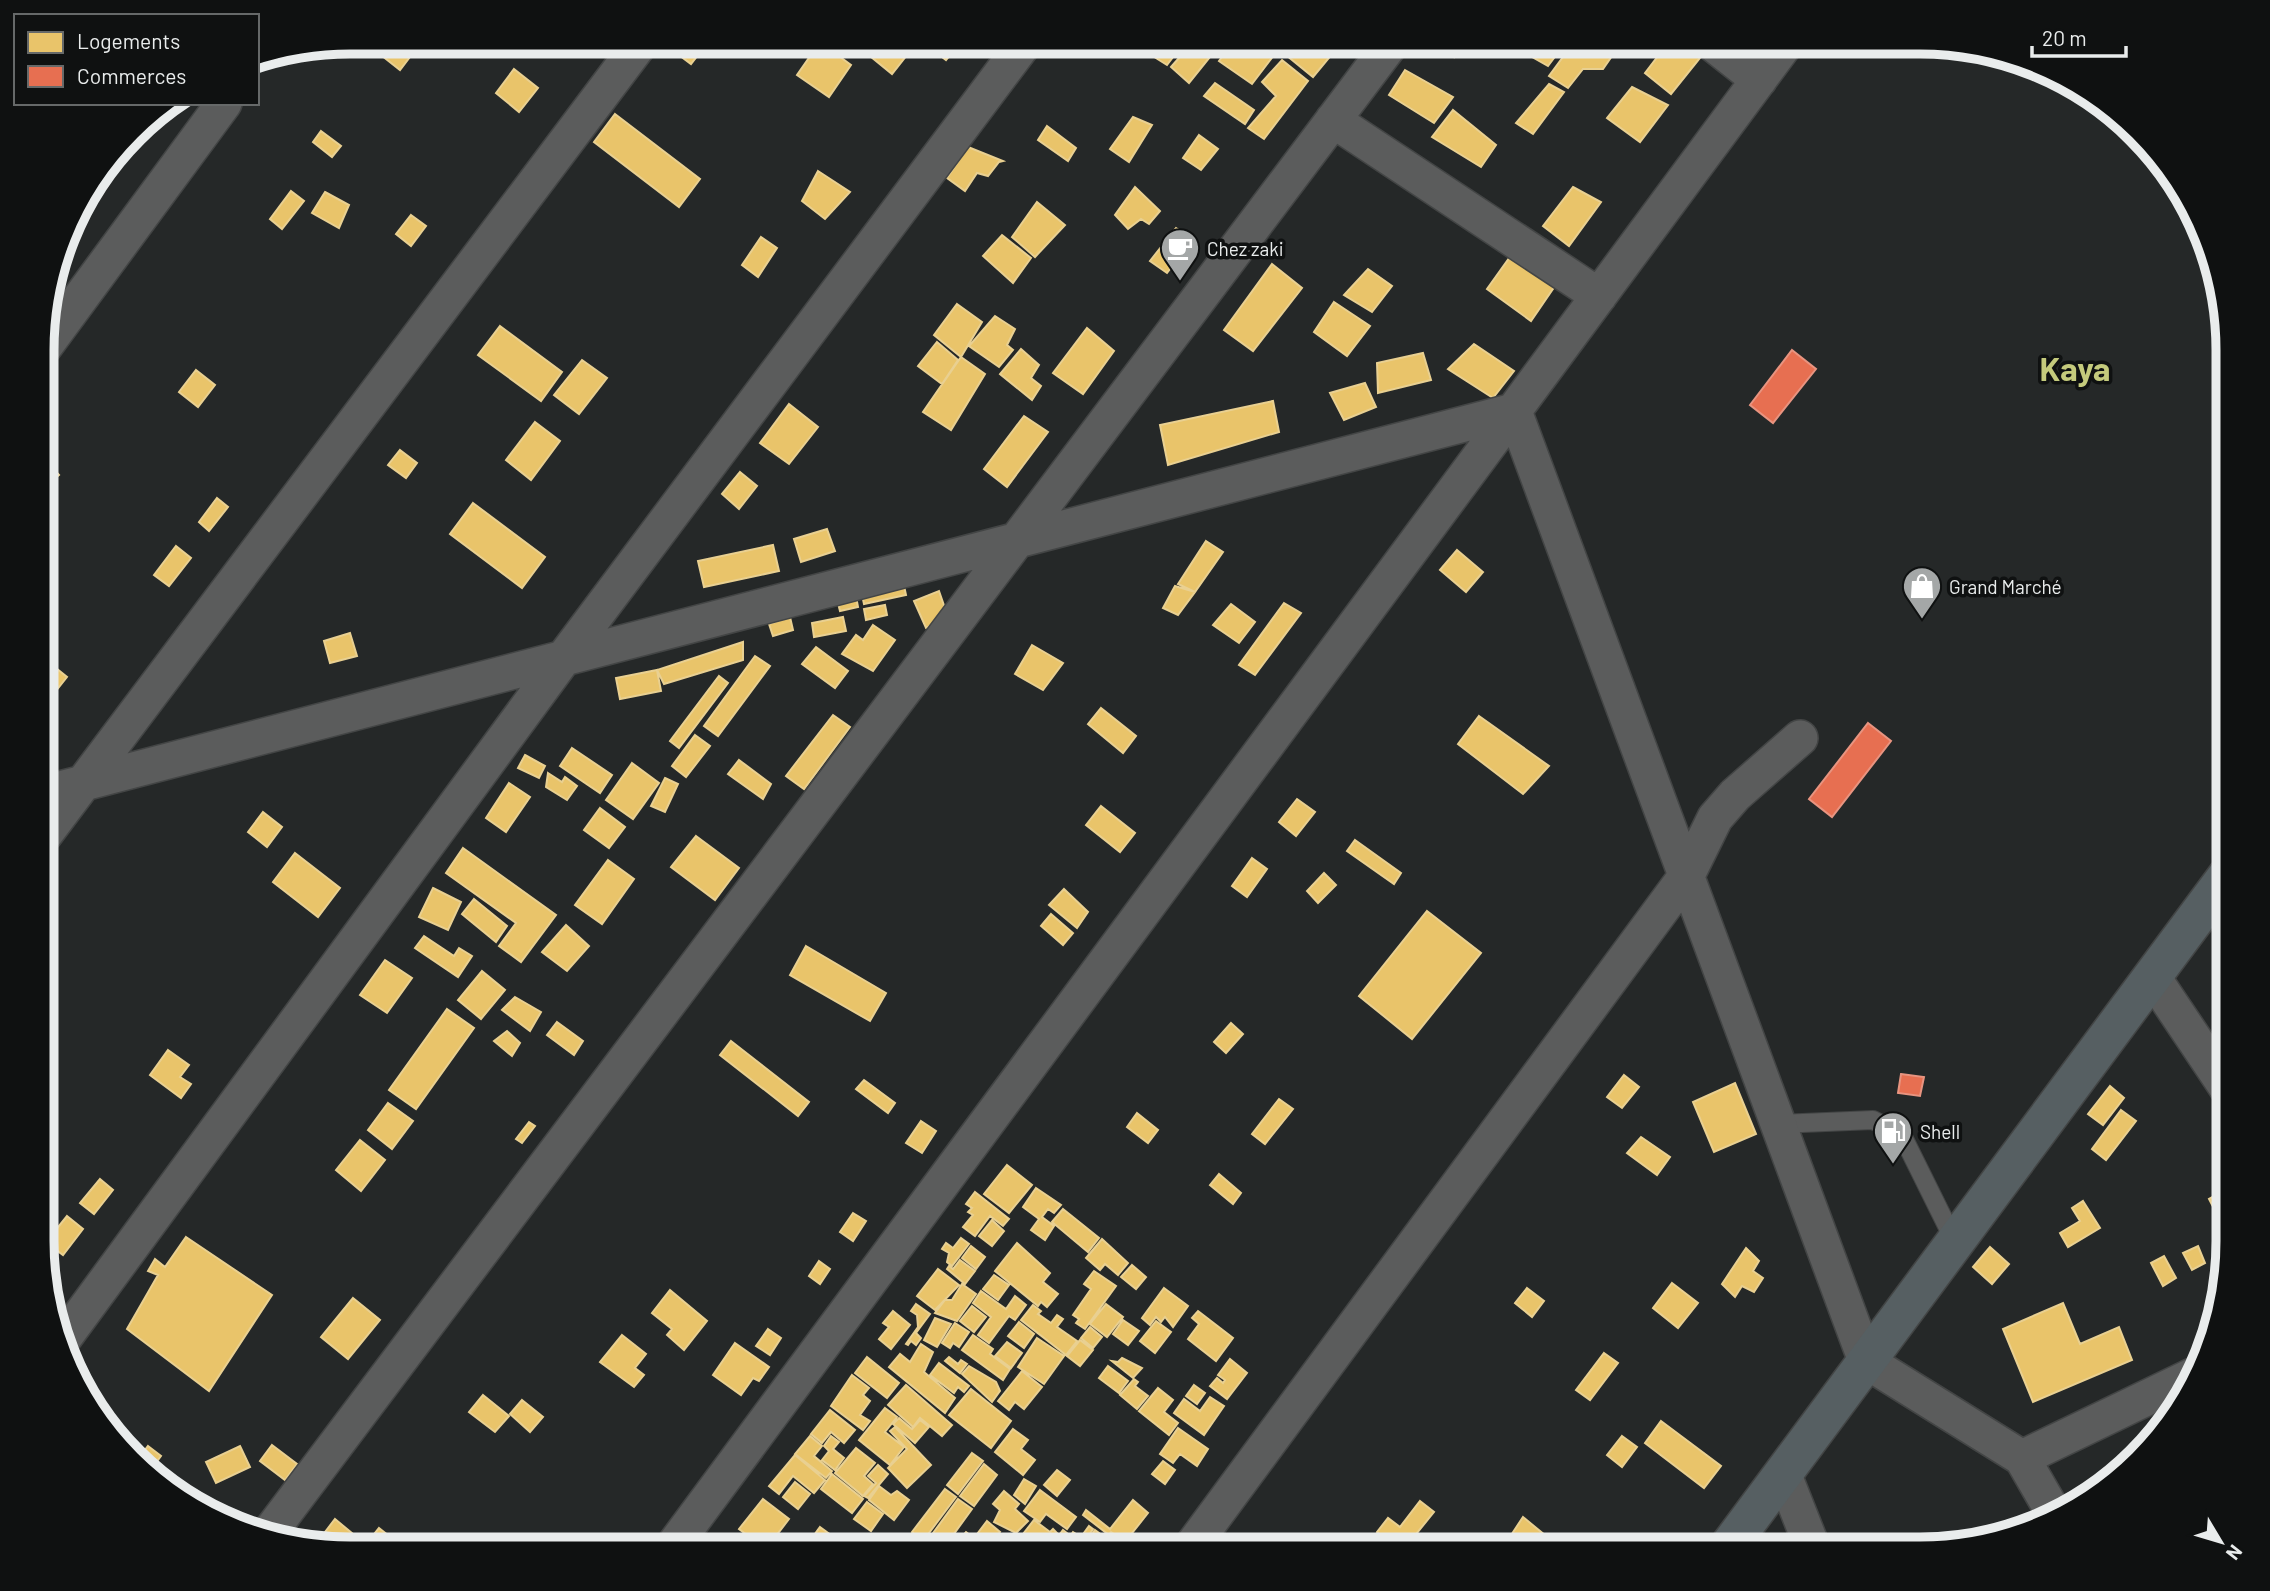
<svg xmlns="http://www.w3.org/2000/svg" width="2270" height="1591" viewBox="0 0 2270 1591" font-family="Barlow,sans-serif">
<rect width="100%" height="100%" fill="#252828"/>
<path fill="#e9c46a" stroke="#e9d091" stroke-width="2" d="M383 42H400L413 53 400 70 376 51Z
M670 42H708L691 64 667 46Z
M820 42 851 65 829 97 797 75Z
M881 42H910L914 46 892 74 870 56Z
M923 42H961L946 60Z
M1156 42H1172L1180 48 1167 65 1148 53Z
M1193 42H1222L1189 83 1171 67Z
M1233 42H1258L1274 55 1252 84 1219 61Z
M1295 42H1332L1338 47 1313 77 1286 55Z
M1433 42H1464L1454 57Z
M1526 42H1566L1548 66 1520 50Z
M1574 42 1621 43 1603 69H1583L1568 88 1549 76Z
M1668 43H1701L1708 48 1671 94 1645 73Z
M1282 60 1308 81 1264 139 1248 128 1276 96 1262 82Z
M514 69 538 88 519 112 496 93Z
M1405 70 1453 97 1434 123 1389 95Z
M1215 83 1254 110 1245 124 1204 96Z
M1549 84 1564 92 1533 134 1516 123Z
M1632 87 1668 105 1640 142 1607 118Z
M1453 110 1496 145 1481 167 1432 137Z
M615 114 700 179 679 207 594 142Z
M1133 117 1152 125 1129 162 1110 149Z
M1047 126 1076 148 1068 161 1038 140Z
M321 131 341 146 332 157 313 142Z
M1199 135 1218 149 1201 170 1183 158Z
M968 147 1003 161 999 162 988 176 977 173 965 191 947 178Z
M818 171 850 192 825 219 802 201Z
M1135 187 1160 211 1149 224 1141 219 1128 229 1115 215Z
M1573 187 1601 202 1569 246 1543 226Z
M291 191 304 201 282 229 270 219Z
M325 192 349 205 339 228 312 213Z
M1037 202 1065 225 1035 257 1012 237Z
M411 215 426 226 411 246 396 234Z
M1176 228 1193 239 1167 273 1150 261Z
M1002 235 1031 258 1013 283 983 256Z
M761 237 777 248 758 277 742 265Z
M1512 254 1557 283 1531 321 1487 289Z
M1272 264 1302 288 1253 351 1224 330Z
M1368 269 1392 286 1372 312 1344 295Z
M1334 302 1370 326 1347 356 1314 332Z
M957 304 982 322 961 357 934 335Z
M995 316 1015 329 1007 345 1013 350 999 367 969 346Z
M500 326 562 372 541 401 478 355Z
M1087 328 1114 351 1083 394 1053 373Z
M937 342 958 360 942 384 918 366Z
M1474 344 1514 371 1493 398 1448 369Z
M1021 349 1039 365 1031 378 1041 386 1032 400 1000 374Z
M1423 353 1431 380 1378 393 1377 363Z
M961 357 985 374 951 430 923 412Z
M582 360 607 378 579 414 554 395Z
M196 370 215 385 198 407 179 392Z
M1365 383 1376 407 1344 420 1330 393Z
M1273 401 1279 432 1168 465 1160 425Z
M789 404 818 427 789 464 760 443Z
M1024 416 1048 432 1007 487 984 469Z
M535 422 560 441 531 480 506 460Z
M400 450 417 463 406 478 388 465Z
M48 463 59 475 45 487V466Z
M740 472 757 486 739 509 722 494Z
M217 498 228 507 209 531 199 522Z
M473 503 545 557 522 588 450 534Z
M827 529 835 551 801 562 794 539Z
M1206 541 1223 552 1195 592 1178 584Z
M773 545 779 571 704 587 698 561Z
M176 546 191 558 169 586 154 575Z
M1457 550 1483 572 1466 592 1440 570Z
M903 581 906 595 864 604 861 590Z
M1175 586 1195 592 1178 615 1163 608Z
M855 591 858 607 840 611 836 595Z
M939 591 948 617 926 628 914 601Z
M1284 603 1301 613 1255 675 1239 665Z
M1231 604 1255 622 1239 643 1213 625Z
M885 605 887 615 866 620 864 609Z
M790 617 793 630 773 636 769 624Z
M843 617 846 631 814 637 812 623Z
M873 625 895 640 873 671 842 654 856 635 863 640Z
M350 633 357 656 330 663 324 641Z
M743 642V660L664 684 657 670Z
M1032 645 1063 663 1043 690 1015 674Z
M816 647 848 671 835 688 802 664Z
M755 656 770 666 718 736 704 726Z
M46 660 67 677 52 696 45 691Z
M657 670 661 691 620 699 616 678Z
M719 676 728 683 679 748 670 741Z
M1101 708 1136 736 1123 753 1088 724Z
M833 715 850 727 804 789 786 776Z
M1479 716 1549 766 1523 794 1458 744Z
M695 735 710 746 686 777 672 766Z
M572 748 612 775 600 793 560 766Z
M525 755 545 766 539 778 518 768Z
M739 760 771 784 763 799 728 774Z
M632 763 659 783 633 819 606 800Z
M548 773 562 782 565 777 577 786 567 800 546 787Z
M665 778 678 784 665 812 651 806Z
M509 783 530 797 506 832 486 818Z
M1297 799 1315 812 1296 836 1279 822Z
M1101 806 1135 833 1120 852 1086 825Z
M600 808 625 827 609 848 584 830Z
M263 812 282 827 267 847 248 832Z
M696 836 739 868 715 900 671 867Z
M1355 840 1401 873 1394 884 1347 851Z
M463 848 556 915 521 962 499 946 516 923 446 873Z
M295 853 340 888 318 917 273 882Z
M1252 858 1267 869 1247 897 1232 886Z
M608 860 634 879 602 924 575 905Z
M1324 873 1336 885 1318 903 1307 891Z
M433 888 461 902 448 930 419 917Z
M1064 889 1088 912 1077 928 1049 905Z
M474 899 507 926 496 942 462 914Z
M1427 911 1481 953 1412 1039 1359 996Z
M1051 914 1073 933 1063 945 1041 926Z
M566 925 589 946 567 971 542 952Z
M424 936 454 956 459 948 472 956 458 977 415 948Z
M806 946 886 993 870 1021 790 975Z
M385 960 412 978 387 1013 360 995Z
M482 971 505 990 481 1019 458 1000Z
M515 997 541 1012 530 1031 502 1010Z
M447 1009 474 1028 416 1109 389 1090Z
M557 1022 583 1041 574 1055 547 1035Z
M1231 1023 1243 1034 1226 1053 1214 1042Z
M507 1031 520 1043 512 1056 494 1041Z
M731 1041 809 1102 798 1116 720 1055Z
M168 1050 189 1065 180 1077 191 1084 181 1098 150 1075Z
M1624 1075 1639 1087 1622 1108 1607 1097Z
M864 1080 895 1103 888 1113 856 1089Z
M1735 1083 1756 1134 1714 1152 1693 1102Z
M2110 1086 2124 1098 2103 1125 2088 1114Z
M1279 1099 1293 1109 1265 1144 1252 1134Z
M388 1103 413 1121 392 1149 368 1130Z
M2121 1110 2136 1121 2106 1160 2092 1149Z
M1137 1113 1158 1130 1148 1143 1127 1127Z
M921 1121 936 1131 922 1153 906 1143Z
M529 1122 535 1126 522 1143 516 1139Z
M1641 1137 1670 1157 1657 1175 1627 1153Z
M360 1140 385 1160 361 1191 336 1170Z
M1007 1165 1032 1185 1009 1213 984 1194Z
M1219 1174 1241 1193 1233 1204 1210 1185Z
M100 1179 113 1190 94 1214 80 1203Z
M1036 1188 1061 1205 1054 1213 1048 1209 1042 1217 1054 1226 1045 1240 1031 1230 1039 1219 1023 1207Z
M2227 1189V1234L2209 1199Z
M975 1192 1009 1219 1003 1226 990 1216 975 1236 963 1227 973 1215 968 1212 972 1208 966 1204Z
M2083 1201 2100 1228 2068 1247 2060 1233 2080 1221 2072 1208Z
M1063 1209 1099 1238 1088 1252 1052 1222Z
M853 1213 866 1221 853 1241 840 1232Z
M67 1216 83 1229 63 1255 46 1242Z
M992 1220 1004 1231 992 1246 979 1236Z
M186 1237 272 1295 209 1391 127 1329 158 1275 148 1271 155 1259 165 1267Z
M961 1238 969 1244 952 1266 947 1262 949 1253 942 1249 946 1243 953 1248Z
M1102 1239 1128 1263 1118 1275 1105 1264 1100 1270 1086 1258Z
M1017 1243 1050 1273 1043 1282 1058 1294 1047 1307 1041 1302 1038 1306 995 1271Z
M971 1246 985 1257 976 1269 962 1258Z
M2198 1246 2205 1263 2192 1270 2183 1253Z
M1990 1247 2009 1264 1992 1284 1973 1267Z
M1746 1248 1759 1261 1753 1271 1763 1278 1754 1292 1742 1286 1735 1297 1722 1284Z
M2164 1256 2176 1278 2163 1286 2151 1263Z
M960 1260 975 1271 965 1284 947 1269 949 1266 953 1269Z
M819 1261 830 1269 820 1284 809 1276Z
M1132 1265 1146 1277 1136 1289 1121 1277Z
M938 1269 959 1285 935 1310 917 1296Z
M1094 1271 1116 1286 1085 1329 1076 1323 1079 1319 1073 1315 1091 1289 1084 1284Z
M994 1275 1009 1285 998 1300 983 1289Z
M1672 1283 1698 1303 1678 1328 1653 1308Z
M962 1284 976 1294 957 1321 935 1313 945 1300H952Z
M1164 1288 1188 1306 1173 1327 1165 1317 1161 1322 1156 1317 1150 1325 1142 1318Z
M1527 1288 1544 1301 1532 1317 1515 1303Z
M670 1290 707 1321 684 1350 667 1335 672 1329 652 1313Z
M981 1291 1006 1309 1015 1296 1026 1305 1015 1320 1009 1316 989 1343 978 1335 991 1317 973 1303Z
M353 1298 380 1320 348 1359 321 1337Z
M2063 1303 2080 1344 2119 1327 2132 1360 2033 1402 2003 1329Z
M916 1304 930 1314 916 1333 921 1338 916 1345 911 1341 908 1345 906 1344 918 1327 917 1315 911 1311Z
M1106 1304 1123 1317 1107 1337 1090 1324Z
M1033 1305 1041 1311 1038 1314 1051 1323 1057 1315 1063 1319 1057 1327 1077 1341 1066 1355 1021 1320Z
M972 1306 986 1317 974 1332 960 1321Z
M893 1311 910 1325 891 1349 879 1339 889 1327 883 1323Z
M1198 1311 1233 1338 1216 1361 1188 1339 1199 1324 1192 1318Z
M935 1318 951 1324 937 1347 924 1340Z
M1123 1320 1139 1331 1128 1345 1113 1334Z
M1156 1321 1171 1332 1155 1353 1140 1341Z
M1019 1322 1034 1334 1024 1348 1008 1336Z
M955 1323 969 1332 959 1347 953 1343 950 1348 942 1343Z
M1090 1327 1102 1337 1093 1348 1081 1338Z
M768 1329 781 1338 770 1355 756 1346Z
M622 1335 646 1354 635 1368 644 1375 634 1387 600 1362Z
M973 1335 993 1349 990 1354 1010 1369 1003 1380 962 1350Z
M1037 1338 1064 1356 1044 1384 1018 1367Z
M1080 1340 1093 1350 1080 1366 1067 1356Z
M1007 1342 1022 1353 1011 1368 995 1356Z
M735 1343 769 1367 759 1381 753 1378 741 1395 713 1375Z
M921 1344 933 1352 924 1372 955 1398 945 1413 889 1367 900 1354 910 1362Z
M1604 1353 1618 1363 1590 1400 1576 1390Z
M867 1357 899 1383 887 1398 855 1373Z
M949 1357 958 1364 961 1360 967 1364 960 1373 945 1361Z
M1122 1358 1142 1368 1133 1378 1112 1361 1118 1362Z
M1230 1359 1247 1373 1227 1399 1210 1386 1217 1378 1223 1383 1225 1380 1218 1375Z
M939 1363 969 1386 964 1392 958 1387 954 1393 930 1375Z
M969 1366 996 1382 1000 1391 992 1402 962 1374Z
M1108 1366 1128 1381 1119 1393 1099 1378Z
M1022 1371 1042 1387 1024 1409 1015 1402 1009 1410 998 1401Z
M852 1375 869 1388 863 1395 870 1401 860 1415 870 1421 863 1430 831 1406Z
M1134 1379 1138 1382 1135 1386 1148 1396 1137 1409 1120 1395Z
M906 1385 952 1425 942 1436 920 1418 913 1427 888 1405Z
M1194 1385 1205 1393 1197 1404 1186 1396Z
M1158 1388 1173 1400 1164 1412 1178 1423 1169 1435 1139 1411Z
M971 1389 1011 1421 991 1448 949 1415Z
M483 1395 509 1416 495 1432 469 1412Z
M1210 1397 1224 1406 1204 1435 1174 1413 1184 1399 1200 1411Z
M522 1400 543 1417 530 1432 510 1414Z
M885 1408 897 1417 885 1432 904 1447 890 1465 859 1440Z
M830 1410 855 1430 844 1443 831 1432 822 1443 811 1434Z
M899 1418 912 1429 920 1420 929 1427 915 1443 893 1424Z
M1661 1421 1721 1466 1704 1488 1645 1443Z
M895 1427 931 1465 907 1488 888 1468 907 1449 890 1431Z
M1178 1428 1208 1449 1197 1466 1180 1454 1173 1463 1160 1454Z
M1013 1429 1028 1440 1021 1449 1035 1460 1023 1475 995 1452Z
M810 1436 822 1446 814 1456 832 1471 826 1478 795 1454Z
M831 1436 839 1442 833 1449 844 1458 835 1470 822 1460 829 1451 824 1446Z
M1622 1436 1637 1447 1622 1467 1607 1455Z
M272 1445 297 1464 285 1480 260 1461Z
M148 1446 161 1456 150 1471 139 1458Z
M240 1446 250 1467 216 1483 206 1462Z
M856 1448 875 1463 864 1476 873 1484 863 1496 835 1473Z
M972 1453 983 1461 958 1494 947 1485Z
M795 1455 825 1480 814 1493 793 1476 779 1494 769 1486Z
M1163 1461 1175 1470 1165 1484 1152 1474Z
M984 1464 997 1475 974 1506 960 1496Z
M878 1465 888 1474 868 1498 864 1496 876 1483 868 1476Z
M1057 1470 1070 1480 1057 1496 1044 1485Z
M832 1474 863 1499 852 1513 821 1489Z
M1024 1479 1036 1486 1025 1504 1014 1495Z
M795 1482 810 1494 798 1509 783 1497Z
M879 1486 891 1495 897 1491 909 1500 894 1520 869 1500Z
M945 1489 956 1497 923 1541 912 1532Z
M1040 1490 1076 1517 1067 1529 1046 1514 1040 1522 1024 1511Z
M1004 1491 1019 1504 1015 1509 1028 1521 1016 1533 994 1522 1000 1510 993 1504Z
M763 1499 789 1519 766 1549 739 1529Z
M958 1499 972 1509 943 1549H932L925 1544Z
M1133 1500 1148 1513 1125 1542 1111 1532 1109 1535 1083 1515 1086 1510 1110 1529Z
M1420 1501 1434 1512 1404 1549H1399L1377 1532 1388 1518 1400 1527Z
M867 1502 883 1514 871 1531 854 1519Z
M1523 1517 1546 1536 1536 1549H1502Z
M335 1519 359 1539 352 1548H346L325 1532Z
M1034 1520 1050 1532 1053 1529 1058 1534 1047 1549H1042L1023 1534Z
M987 1521 1000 1532 987 1549 979 1544 975 1549H959L955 1545 966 1532 974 1538Z
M1089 1526 1093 1529 1080 1549H1073L1075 1546 1067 1541 1073 1532 1081 1537Z
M820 1527 835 1538 828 1549H804Z
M379 1528 394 1540 388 1548H363Z
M1063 1530 1068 1534 1063 1541 1071 1549H1049Z
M1095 1530 1117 1546 1115 1549H1096L1098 1547 1088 1540Z
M746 1537 760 1547 759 1549H737Z
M1606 1538 1620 1549H1597Z"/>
<path fill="#e76f51" stroke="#e89480" stroke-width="2" d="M1792 350 1816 369 1773 423 1750 405Z
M1868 723 1891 741 1832 817 1809 799Z
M1901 1074 1924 1077 1920 1096 1898 1093Z"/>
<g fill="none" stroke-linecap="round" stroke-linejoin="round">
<g stroke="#434545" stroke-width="20">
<path id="service" d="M1779 1124 1873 1120 1902 1135 1955 1242"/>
</g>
<g stroke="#434545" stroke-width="38">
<path id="minor" d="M1712 43 1759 80
M1333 120 1599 296
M45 346 224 103
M45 793 1514 411 1866 1361 2022 1458 2056 1517
M45 834 641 42
M2152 976 2227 1088
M64 1338 566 655 1025 42
M2022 1458 2192 1376
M1783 1473 1813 1549
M267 1536 1392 42
M672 1548 1786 43
M1190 1549 1687 875 1715 818 1735 795 1800 738"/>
</g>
<g stroke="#434545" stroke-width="41">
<path id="primary" d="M1727 1549 2227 876"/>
</g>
<use href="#service" stroke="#5b5c5c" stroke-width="18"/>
<use href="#minor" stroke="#5b5c5c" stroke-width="35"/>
<use href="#primary" stroke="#565f62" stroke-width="38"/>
</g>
<defs>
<g id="cafe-pin" transform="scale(2.0125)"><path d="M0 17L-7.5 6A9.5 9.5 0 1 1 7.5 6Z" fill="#a4a7a7" stroke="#0f1111"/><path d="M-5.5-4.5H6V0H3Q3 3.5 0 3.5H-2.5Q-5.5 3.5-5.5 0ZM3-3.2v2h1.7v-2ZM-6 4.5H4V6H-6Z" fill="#fff"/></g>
<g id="shop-pin" transform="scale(2.0125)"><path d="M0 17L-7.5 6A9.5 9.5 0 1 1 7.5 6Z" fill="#a4a7a7" stroke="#0f1111"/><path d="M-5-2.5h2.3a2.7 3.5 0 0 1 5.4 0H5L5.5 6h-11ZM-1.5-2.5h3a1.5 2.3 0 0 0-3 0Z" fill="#fff"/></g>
<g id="fuel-pin" transform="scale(2.0125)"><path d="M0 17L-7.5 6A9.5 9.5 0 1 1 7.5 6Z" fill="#a4a7a7" stroke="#0f1111"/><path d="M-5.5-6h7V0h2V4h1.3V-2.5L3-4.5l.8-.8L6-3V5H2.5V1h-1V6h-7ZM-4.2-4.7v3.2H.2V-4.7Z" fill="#fff"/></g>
</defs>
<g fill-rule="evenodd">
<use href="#cafe-pin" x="1180" y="248"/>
<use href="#shop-pin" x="1922" y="586"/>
<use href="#fuel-pin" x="1893" y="1131"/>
</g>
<g text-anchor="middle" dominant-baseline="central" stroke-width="7" stroke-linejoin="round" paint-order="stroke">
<g font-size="19" fill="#e9ecec" stroke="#0f1111" text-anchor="start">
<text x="1207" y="248">Chez zaki</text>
<text x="1949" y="586">Grand Marché</text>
<text x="1920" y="1131">Shell</text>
</g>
<g font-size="33" font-weight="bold" fill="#c4ca7c" stroke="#0f1111">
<text x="2075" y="368">Kaya</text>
</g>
</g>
<path d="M0 0H2270V1591H0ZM350 54H1920A296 296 0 0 1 2216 350V1241A296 296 0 0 1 1920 1537H350A296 296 0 0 1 54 1241V350A296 296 0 0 1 350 54Z" fill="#0f1111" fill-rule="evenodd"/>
<path fill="none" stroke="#e9ecec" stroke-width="9" d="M350 54H1920A296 296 0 0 1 2216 350V1241A296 296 0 0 1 1920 1537H350A296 296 0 0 1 54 1241V350A296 296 0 0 1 350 54Z"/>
<rect x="14" y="14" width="245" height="91" fill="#0f1111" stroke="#666969" stroke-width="2"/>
<rect x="28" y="32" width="35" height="21" fill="#e9c46a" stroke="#666969" stroke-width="2"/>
<text x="77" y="49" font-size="21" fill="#e9ecec">Logements</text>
<rect x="28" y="66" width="35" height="21" fill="#e76f51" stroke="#666969" stroke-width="2"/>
<text x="77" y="84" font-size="21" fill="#e9ecec">Commerces</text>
<g transform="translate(2221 1542) rotate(128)" stroke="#0f1111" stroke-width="5" paint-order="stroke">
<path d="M0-5L12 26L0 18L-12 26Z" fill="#e9ecec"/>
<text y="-10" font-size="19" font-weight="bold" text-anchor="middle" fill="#e9ecec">N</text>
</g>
<path d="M2032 46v10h94v-10" fill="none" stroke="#e9ecec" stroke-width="3.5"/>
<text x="2042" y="46" font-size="21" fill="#e9ecec" stroke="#0f1111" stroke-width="5" paint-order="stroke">20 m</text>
</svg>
